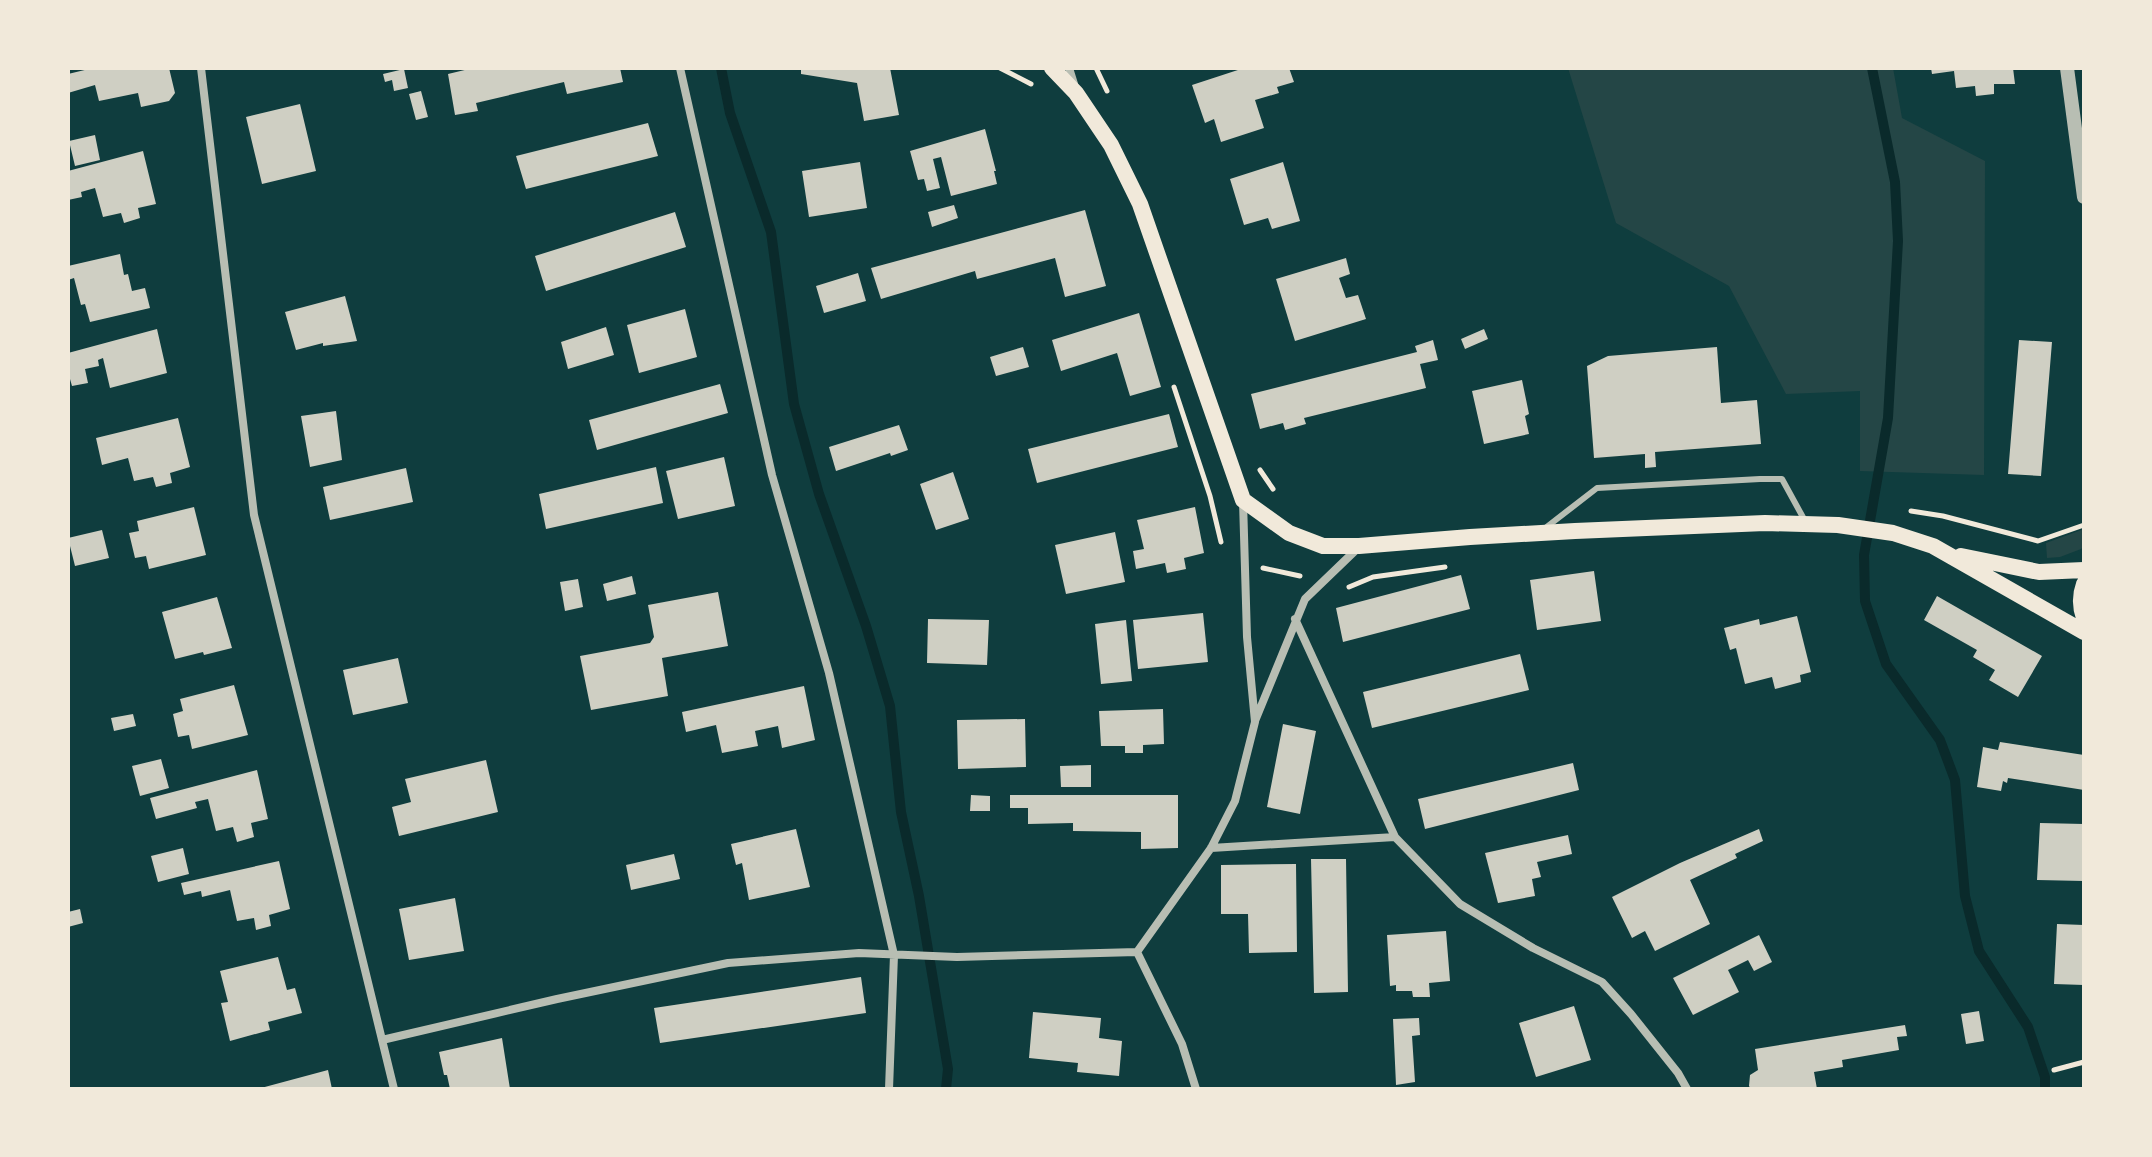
<svg xmlns="http://www.w3.org/2000/svg" width="2152" height="1157" viewBox="0 0 2152 1157" font-family="Overpass,sans-serif">
<rect width="100%" height="100%" fill="#0f3d3e"/>
<path fill="#244646" d="M1568 68H1893L1902 118 1985 161 1984 475 1860 471V391L1786 394 1729 286 1616 223Z
M2084 529V546L2081 549 2060 557 2047 558 2046 543Z"/>
<g fill="none" stroke-linecap="round" stroke-linejoin="round">
<path stroke="#0a2a2b" stroke-width="10" d="M721 68 730 113 771 232 794 404 819 494 866 626 890 706 901 812 919 896 948 1069 946 1089
M1872 68 1895 182 1898 241 1888 418 1864 555 1865 601 1886 664 1940 740 1955 780 1965 896 1979 951 2028 1027 2045 1077V1089"/>
</g>
<path fill="#cfcfc3" d="M93 68H169L175 93 169 101 141 107 138 93 99 101 95 85 68 93V74Z
M473 68H620L623 82 567 94 564 82 476 103 478 111 455 115 448 74Z
M801 68H890L899 115 864 121 857 83 801 74Z
M1244 68H1289L1294 82 1277 87 1279 93 1255 100 1264 128 1221 142 1214 119 1205 123 1192 85Z
M1931 68H2013L2015 84H1994V94L1976 96 1975 86 1956 88 1954 71 1932 74Z
M404 69 408 88 394 91 392 80 385 82 383 74Z
M421 91 428 117 416 120 409 94Z
M300 104 316 171 262 184 246 117Z
M648 123 658 156 526 189 516 156Z
M985 129 996 171H994L997 184 951 196 941 157 933 159 940 188 927 191 924 179 918 180 910 151Z
M95 135 100 160 75 166 69 141Z
M143 151 156 204 138 208 140 218 124 223 121 213 103 217 95 188 81 192 82 197 68 200V171Z
M860 162 867 208 809 217 802 171Z
M1283 162 1300 221 1272 229 1268 218 1244 225 1230 179Z
M954 205 958 218 932 227 928 212Z
M1085 210 1106 286 1065 297 1055 258 977 279 975 271 881 299 871 268Z
M675 212 686 247 546 291 535 256Z
M120 254 124 275 128 274 132 291 145 288 150 308 90 322 85 304 81 305 74 278 68 280V266Z
M1346 258 1350 274 1339 278 1346 298 1358 295 1366 319 1295 341 1276 279Z
M858 273 866 301 824 313 816 286Z
M345 296 357 341 323 346V343L296 350 285 312Z
M685 309 697 357 639 373 627 325Z
M1139 313 1161 387 1130 396 1117 353 1061 371 1052 340Z
M606 327 614 355 568 369 561 342Z
M157 329 167 373 110 388 103 358 98 360 99 366 85 369 88 383 72 386 70 379H68V353Z
M1484 329 1488 339 1465 349 1461 339Z
M1433 340 1438 360 1420 364 1426 388 1304 418 1306 424 1285 430 1283 423 1260 429 1251 394 1417 352 1415 346Z
M2019 340 2052 342 2041 476 2008 474Z
M1023 347 1029 367 996 376 990 357Z
M1717 347 1721 403 1757 400 1761 444 1655 452 1656 467 1645 468V454L1594 458 1587 366 1608 356Z
M1522 380 1529 414 1525 416 1529 434 1484 444 1472 391Z
M720 384 728 413 597 450 589 420Z
M336 411 342 460 310 467 301 416Z
M1169 414 1178 447 1037 483 1028 449Z
M178 418 190 467 170 473 172 483 156 487 153 477 134 481 128 458 102 465 96 438Z
M899 425 908 450 891 456 890 453 836 471 829 447Z
M724 457 735 506 678 519 666 471Z
M656 467 663 503 546 529 539 494Z
M406 468 413 502 330 520 323 487Z
M953 472 969 519 936 530 920 484Z
M194 507 206 555 149 569 146 556 135 558 129 533 139 531 137 521Z
M1195 507 1204 553 1184 558 1186 569 1167 573 1165 563 1136 569 1133 551 1144 549 1137 520Z
M102 530 109 558 75 566 68 538Z
M1115 532 1125 582 1066 594 1055 545Z
M1594 571 1601 621 1537 630 1530 580Z
M1461 575 1470 609 1343 642 1336 608Z
M632 576 636 594 607 601 603 584Z
M578 579 583 607 565 611 560 582Z
M718 592 728 646 662 658 668 696 591 710 580 656 650 643 654 637 648 605Z
M1937 596 2042 656 2018 697 1989 680 1995 670 1973 657 1977 650 1924 620Z
M217 597 232 648 204 655 203 652 175 659 162 612Z
M1203 613 1208 662 1138 669 1133 620Z
M1797 616 1811 672 1800 675 1801 682 1775 689 1772 677 1745 684 1736 648 1730 650 1724 628 1759 619 1760 625Z
M928 619 989 620 987 665 927 663Z
M1126 620 1132 681 1101 684 1095 624Z
M1520 654 1529 690 1372 728 1363 692Z
M398 658 408 703 353 715 343 670Z
M234 685 248 735 192 749 189 735 178 737 173 714 183 711 180 699Z
M804 686 815 740 782 748 778 726 755 731 758 746 722 753 716 725 686 732 682 712Z
M1163 709 1164 744 1143 745V753H1125V746H1101L1099 711Z
M133 714 136 726 114 731 111 718Z
M1025 719 1026 767 958 769 957 720Z
M1283 724 1316 731 1300 814 1267 807Z
M2000 742 2084 755V790L2008 778 2007 783 2003 781 2001 791 1977 787 1983 747 1998 750Z
M161 759 169 788 140 796 132 766Z
M486 760 498 812 399 836 392 807 411 802 405 779Z
M1573 763 1579 790 1425 829 1418 799Z
M1091 765V787H1061L1060 766Z
M257 770 268 819 251 823 254 837 237 842 233 827 216 831 208 799 195 802 197 808 156 819 150 798Z
M971 795 990 796V811H970Z
M1010 795H1178V848L1141 849V832L1073 831V823L1028 824V808H1010Z
M2040 823 2084 824V881L2037 880Z
M796 829 810 887 749 900 742 863 736 865 731 844Z
M1759 829 1763 841 1735 854 1737 858 1690 880 1710 924 1655 951 1645 931 1632 938 1612 897 1680 863Z
M1568 835 1572 854 1537 862 1541 877 1532 879 1535 896 1498 903 1485 853Z
M183 848 189 874 158 882 151 856Z
M674 854 680 879 631 890 626 865Z
M1311 859H1346L1348 992 1314 993Z
M279 861 290 909 269 915 271 926 256 930 254 918 237 921 230 890 202 897 201 891 184 895 181 883Z
M1296 864 1297 952 1249 953 1248 914H1221V865Z
M455 898 464 951 409 960 399 909Z
M80 909 83 923 68 927V912Z
M2057 924 2084 925V985L2054 984Z
M1446 931 1450 981 1429 983 1430 997H1413L1412 991H1396V985L1390 986 1387 935Z
M1759 935 1772 962 1754 971 1748 960 1728 970 1739 992 1693 1015 1673 978Z
M278 957 287 990 295 988 302 1013 268 1022 270 1030 230 1041 221 1003 228 1002 220 971Z
M861 977 866 1013 660 1043 654 1008Z
M1574 1006 1591 1060 1536 1077 1519 1023Z
M1979 1011 1984 1041 1966 1044 1961 1014Z
M1033 1012 1101 1018 1099 1038 1122 1041 1119 1076 1077 1072 1078 1063 1029 1058Z
M1419 1018 1420 1035 1412 1036 1415 1082 1396 1085 1393 1019Z
M1905 1025 1907 1036 1897 1037 1899 1050 1842 1060 1843 1067 1814 1072 1817 1089H1751L1749 1086 1750 1075 1758 1070 1755 1049Z
M502 1038 510 1089H450L447 1075H444L439 1052Z
M328 1070 332 1089H261V1088Z"/>
<g fill="none" stroke-linecap="round" stroke-linejoin="round">
<path stroke="#f1e9da" stroke-width="5" d="M1000 68 1031 84
M1096 68 1107 91
M1174 387 1210 496 1221 542
M1260 470 1273 489
M1911 511 1943 516 2038 541 2084 525
M1263 568 1300 576
M1349 587 1373 577 1445 567
M2054 1070 2084 1062"/>
<path stroke="#b8beb3" stroke-width="6" d="M1544 529 1597 488 1760 479H1782L1805 521"/>
<path stroke="#b8beb3" stroke-width="8" d="M201 68 254 515 394 1089
M680 68 772 475 829 673 894 955 889 1089
M1069 68 1074 84
M1295 619 1395 837
M1255 721 1305 599 1359 547
M1211 848 1395 837 1460 904 1533 948 1602 982 1631 1014 1678 1073 1687 1089
M1137 952 1182 1044 1196 1089
M382 1040 557 999 728 963 859 953 957 957 1137 952 1211 848 1235 801 1255 722 1247 637 1243 501"/>
<path stroke="#b8beb3" stroke-width="14" d="M2067 68 2084 197"/>
<path stroke="#f1e9da" stroke-width="16" d="M1052 68 1076 93 1111 145 1140 204 1243 500 1289 533 1323 546H1359L1470 537 1575 531 1765 523 1838 525 1893 533 1933 546 2084 632
M1961 556 2039 572 2084 570
M2084 584C2080 595 2080 607 2084 618"/>
</g>
<rect width="2152" height="1157" fill="none" stroke="#f1e9da" stroke-width="140"/>
</svg>
